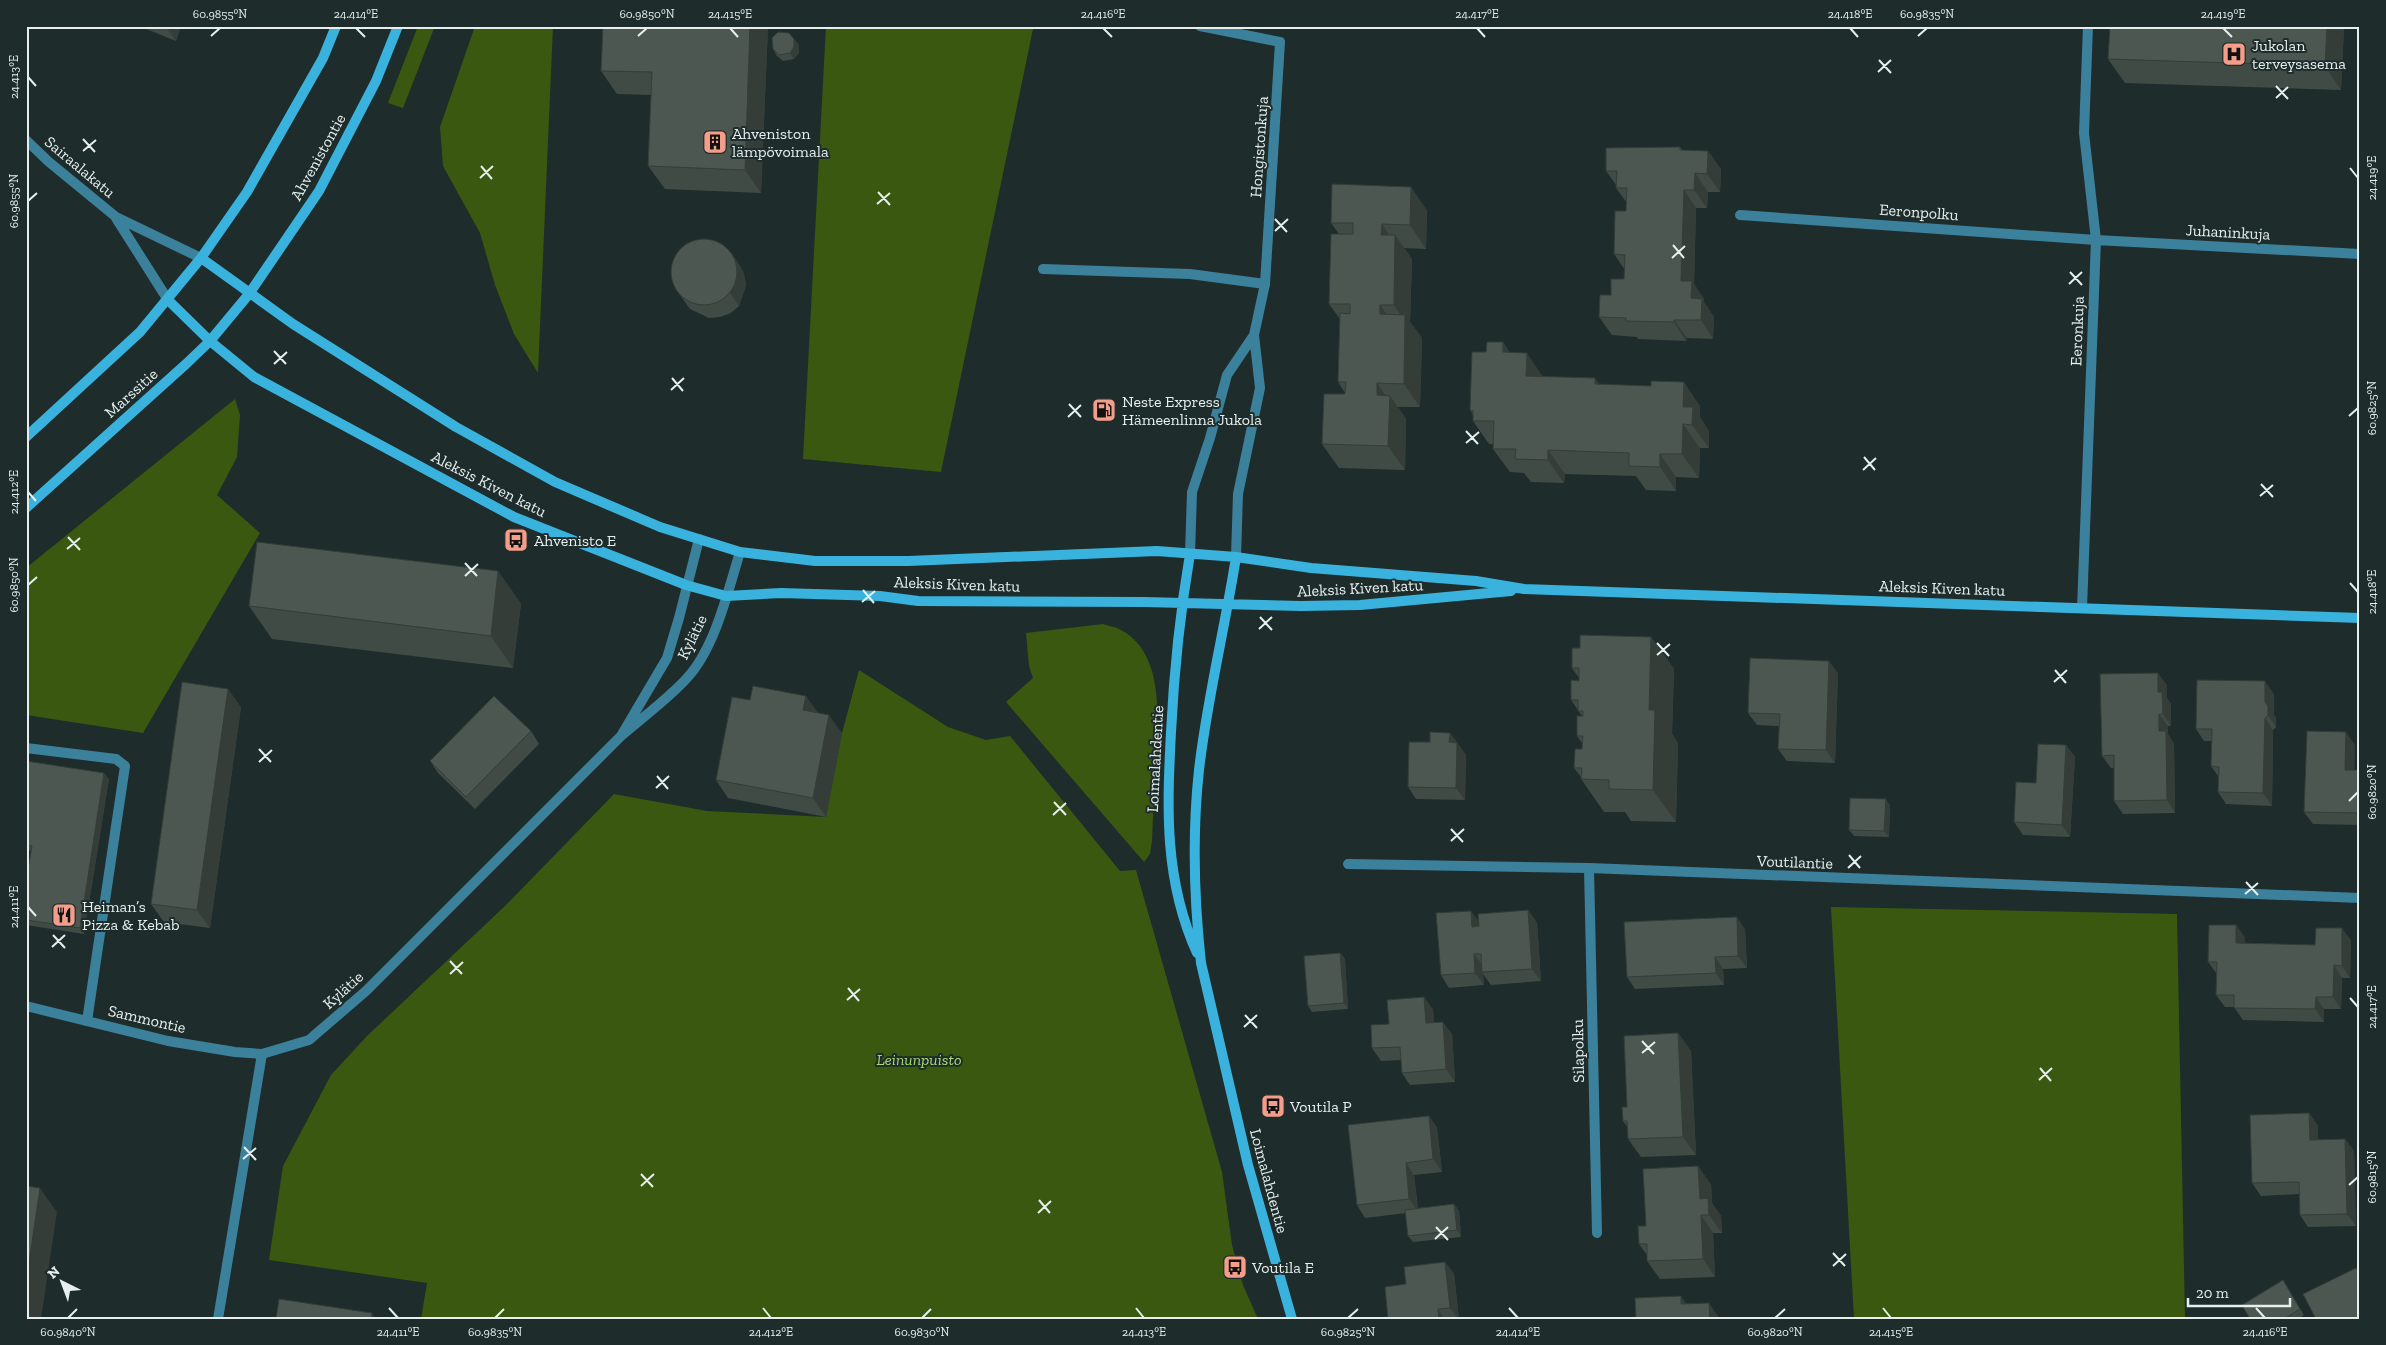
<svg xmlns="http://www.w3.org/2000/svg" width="2386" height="1345" viewBox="0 0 2386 1345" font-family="'Zilla Slab',serif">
<rect width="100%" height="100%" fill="#1e2c2c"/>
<path fill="#3a580f" d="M418 26H435L403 108 388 103Z
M475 26H553L538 373 514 334 495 285 480 233 443 166 440 127Z
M826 26H1029L1033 29 941 472 803 459Z
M235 399 240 415 237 457 217 495 260 533 143 733 26 715V568Z
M1103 624C1108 626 1116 627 1121 630 1164 653 1158 716 1156 756 1155 785 1153 813 1152 841L1150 854 1144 862 1006 702 1033 678 1029 666 1026 633Z
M859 670 948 727 986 740 1010 736 1120 871 1136 870 1222 1172 1232 1245 1243 1285 1258 1319H421L427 1283 269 1260 283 1166 331 1075 367 1036 506 905 614 794 707 811 826 817 842 733Z
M1831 907 2177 914 2185 1319H1854Z"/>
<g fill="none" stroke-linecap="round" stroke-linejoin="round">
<path stroke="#3c819b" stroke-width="10" d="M1043 269 1190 274 1265 284
M26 748 116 759 125 766 87 1021"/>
<path stroke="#3c819b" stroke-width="10" d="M1200 26 1280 42 1265 284 1254 335 1260 388 1238 494 1236 557
M26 140 49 162 116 217 201 258
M1740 215 2096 240 2360 254
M116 218 168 300
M699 539 679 618 667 658 621 736C643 717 668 699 687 678 715 648 728 591 740 552
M1190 554 1192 492 1210 438 1227 375 1254 335
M2082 608 2096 240 2084 133 2088 26
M1348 864 1589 868 2360 898
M1589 868 1597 1233
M26 1006 168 1041 235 1052 262 1054 309 1040 366 991 621 736
M218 1319 262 1054"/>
<path stroke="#39b3dd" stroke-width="10" d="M201 258 293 324 456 427 555 482 660 527 740 552 815 561H908L1157 551 1236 557 1311 568 1476 581 1524 589 2360 618
M168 300 210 341 254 377 514 517 686 585 726 596 781 593 880 596 918 601 1144 602 1301 606 1360 605 1511 591
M26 437 140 332 201 258 247 192 323 58 336 26
M26 508 186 364 210 341 249 294 319 191 376 81 398 26
M1190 554C1180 613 1174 672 1171 732 1167 809 1164 880 1197 953
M1236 557C1225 628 1207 699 1199 770 1192 834 1194 899 1201 963L1248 1165 1292 1319"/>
</g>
<path fill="#404b45" d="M139 26H181L176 41Z
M768 26 761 193 665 189 648 166 651 95 617 94 601 71Z
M2110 26H2344L2341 90 2125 83 2108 59Z
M794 39 799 45V53L794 59 783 61 777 56 773 49Z
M1680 147 1682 150 1708 151 1721 169 1720 192H1708L1707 208H1696L1694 284 1704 299V302L1714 317 1713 339 1687 338 1686 341 1638 339 1637 337 1612 335 1599 317 1611 295 1624 279 1625 270 1614 254 1626 211 1627 203 1616 188V185L1606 171Z
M1427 210 1426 249 1404 248 1412 259 1410 322 1422 338 1420 407H1398L1406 419 1405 470 1339 468 1322 444 1345 394V393L1338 382 1340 319 1329 304 1339 234 1331 223Z
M739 264 744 274 746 285 739 306 731 313 720 317 709 318 690 309 675 288Z
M1503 342 1510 353 1543 376 1600 384 1700 406V417L1709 431V448H1700L1699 478 1676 477V491L1646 490 1636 476 1565 474 1564 483 1531 482 1524 473 1510 472 1493 449V444H1489L1473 421V415L1470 410 1486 352Z
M498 571 521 604 513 668 272 639 249 606Z
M1651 637 1674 669 1672 734 1678 743 1676 822 1631 821 1625 812H1604L1581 779V777L1574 768 1582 749V743L1577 736 1582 716 1571 700 1579 681V678L1572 668 1580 648Z
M1838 673 1835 763 1787 761 1778 749 1779 726 1757 725 1748 713Z
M2167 685V698L2171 704V726H2168V734L2174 744 2175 813 2123 814 2114 801V768H2111L2102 756Z
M2274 694V715L2276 718V727L2273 730 2272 806 2226 804 2218 792V776L2211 766 2212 741H2204L2196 729Z
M241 707 210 928 164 922 151 904Z
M818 713 842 733 826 817 728 798 716 780Z
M531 731 539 744 475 809 438 773 430 761Z
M1450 733 1466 755 1465 800 1416 799 1408 787 1430 742Z
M2066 745 2075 757 2070 837 2023 835 2014 822 2036 783Z
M2355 745 2354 770H2360V825L2313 824 2304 812Z
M26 761 109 779 84 934 26 925V881L31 851 26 850Z
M1890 805 1889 837 1854 836 1849 830Z
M1528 910 1537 923 1541 981 1491 985 1483 974 1484 985 1449 988 1441 975 1479 922Z
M2236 925 2245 938V943L2315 945 2351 940 2350 978H2342L2341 1009H2324V1022L2243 1020 2234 1007H2225L2216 995 2217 974 2208 962Z
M1745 929 1747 968 1723 969 1724 985 1635 989 1627 977Z
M1340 953 1345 959 1348 1009 1312 1012 1308 1006Z
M1433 1009 1434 1023 1452 1034 1455 1082 1410 1085 1402 1073 1401 1060 1381 1061 1372 1048 1389 1024Z
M1678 1033 1691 1051 1696 1155 1641 1157 1628 1139V1128L1623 1121 1627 1107Z
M2309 1113 2318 1126V1140L2345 1139 2354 1151 2356 1226 2308 1227 2300 1215 2299 1194 2261 1196 2252 1183Z
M1429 1116 1437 1128 1442 1172 1414 1175 1418 1208 1454 1204 1459 1211 1461 1237 1413 1242 1408 1236 1406 1213 1365 1218 1357 1205Z
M1698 1166 1711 1185 1712 1203 1721 1216 1722 1233H1713L1715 1277 1660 1279 1647 1261V1255L1639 1244 1646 1226Z
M1445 1262 1454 1274 1459 1319H1388L1406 1284Z
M2283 1280 2304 1315 2299 1319H2250Z"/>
<path fill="#343d38" d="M165 26H181L176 41Z
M750 26H768L761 193 745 170Z
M2327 26H2344L2341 90 2325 66Z
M794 39 799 45V53L794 59 790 53Z
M1708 151 1721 169 1720 192 1707 174Z
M1695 173 1708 192 1707 208 1694 190Z
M1411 187 1427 210 1426 249 1410 225Z
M1684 190 1696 208 1694 284 1704 299V302L1714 317 1713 339 1701 320 1691 298 1681 281Z
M1382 224 1395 244V235L1412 259 1410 322 1422 338 1420 407 1404 384 1405 322 1394 305 1381 235Z
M731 252 739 264 744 274 746 285 739 306 730 293Z
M1380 305 1396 328 1380 314Z
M1674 320 1687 338 1686 341 1674 322Z
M1503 342 1519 366 1503 352Z
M1527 353 1543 377 1526 376Z
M1595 378 1611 401 1595 384Z
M1684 382 1700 406V417L1709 431V448L1692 425 1683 407Z
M1377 383 1390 402V396L1406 419 1405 470 1388 446 1377 395Z
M1683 424 1700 448 1699 478 1682 454Z
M1548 450 1565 474 1564 483 1548 460Z
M1660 454 1676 477V491L1660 467Z
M498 571 521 604 513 668 491 636Z
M1651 637 1674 669 1672 734 1678 743 1676 822 1653 790 1649 710Z
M1829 661 1838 673 1835 763 1826 750Z
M2158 673 2167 685V698L2171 704V726L2163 714 2158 692Z
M2265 681 2274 694V715L2265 702Z
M228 689 241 707 210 928 197 910Z
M806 696 819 714 803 710Z
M2268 706 2276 718V727L2268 715Z
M2159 714 2168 726V734L2174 744 2175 813 2167 800 2159 731Z
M829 715 842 733 826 817 813 798Z
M2265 718 2273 730 2272 806 2263 793Z
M2346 732 2355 745 2354 783 2345 770Z
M1450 733 1466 755 1465 800 1456 788 1449 742Z
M2066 745 2075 757 2070 837 2062 825Z
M104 773 109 779 84 934 80 928Z
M1886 799 1890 805 1889 837 1884 831Z
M1528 910 1537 923 1541 981 1532 969Z
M1471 911 1480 923 1481 939 1472 927Z
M1737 917 1745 929 1747 968 1738 956Z
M2236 925 2245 938V956L2236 943Z
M2342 928 2351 940 2350 978 2342 966Z
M1340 953 1345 959 1348 1009 1344 1003Z
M1474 954 1483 966 1482 972 1483 974 1484 985 1475 973Z
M1715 957 1723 969 1724 985 1716 973Z
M2334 965 2342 978 2341 1009 2333 997Z
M1424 997 1433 1009 1435 1035 1426 1023Z
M2316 997 2324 1009V1022L2315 1009Z
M1443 1022 1452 1034 1455 1082 1446 1069Z
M1678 1033 1691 1051 1696 1155 1683 1137Z
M2309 1113 2318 1126V1152L2310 1140Z
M1429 1116 1437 1128 1442 1172 1433 1159Z
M2345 1139 2354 1151 2356 1226 2347 1214Z
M1406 1163 1414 1175 1418 1212 1409 1199Z
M1698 1166 1711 1185 1712 1203 1721 1216 1722 1233 1709 1215 1700 1199Z
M40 1188 57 1212 41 1319H26V1284Z
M1454 1204 1459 1211 1461 1237 1457 1230Z
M1701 1215 1713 1233 1715 1277 1703 1259Z
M1445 1262 1454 1274 1459 1319H1458L1450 1308Z
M1681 1296 1693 1314 1681 1304Z
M1709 1303 1720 1319H1710Z
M1438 1309 1444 1319H1439Z
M372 1313 376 1319H371Z"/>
<path fill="#4b5750" stroke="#343d38" d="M603 26H750L745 170 648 166 652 72 601 71Z
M2110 26H2327L2325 66 2108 59Z
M778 32 789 33 794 39V47L790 53 779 55 773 49 772 38Z
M1680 147V150L1708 151 1707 174 1695 173 1694 190H1684L1681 281H1692L1691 298 1702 299 1701 320H1674V322L1626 321V318L1599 317 1600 295H1611V279H1624L1625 255 1614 254 1615 211H1626L1627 188H1616L1617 171H1606V148Z
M1332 184 1411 187 1410 225 1382 224 1381 235H1395L1394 305H1380V314L1405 315 1404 384 1377 383V395L1390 396 1388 446 1322 444 1324 394H1345L1346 382H1338L1340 313 1350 314V304H1329L1331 234H1353V223H1331Z
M671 272a33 33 0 1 1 66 0a33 33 0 1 1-66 0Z
M1487 342H1503V352L1527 353 1526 376 1595 378V384L1651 386V381L1684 382 1683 407H1693L1692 425 1683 424 1682 454H1660V467L1629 466V453L1548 450V460L1515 459 1516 449H1493L1494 421H1473V411L1470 410 1472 352H1486Z
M257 542 498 571 491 636 249 606Z
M1580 635 1651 637 1649 710H1655L1653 790 1609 789V780L1581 779 1582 768H1574L1575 749H1582L1583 736H1577V716H1583V711H1578V700H1571V680L1579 681V668H1572V648H1580Z
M1750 658 1829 661 1826 750 1778 749 1780 714 1748 713Z
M2158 673V692H2162L2163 714H2159V731H2166L2167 800 2114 801V755L2102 756 2100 674Z
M2197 680 2265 681V702L2268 706V715L2265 718 2263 793 2218 792 2219 767 2211 766 2212 729H2196Z
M182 682 228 689 197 910 151 904Z
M753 686 806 696 803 710 829 715 813 798 716 780 732 697 750 700Z
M494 696 531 731 466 797 430 761Z
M2307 731 2346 732 2345 770H2360V813L2304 812Z
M1430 732 1450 733 1449 742 1457 743 1456 788 1408 787 1409 742H1430Z
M2038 744 2066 745 2062 825 2014 822 2016 782 2036 783Z
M26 761 104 773 80 928 26 920V881L32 846 26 845Z
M1850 798 1886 799 1884 831 1849 830Z
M1528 910 1532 969 1482 972 1481 954H1474L1475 973 1441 975 1436 913 1471 911 1472 927 1479 926 1478 914Z
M1737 917 1738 956 1715 957 1716 973 1627 977 1624 922Z
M2209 925H2236V943L2315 945 2316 928H2342V966L2334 965 2333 997H2316L2315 1009 2234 1008V995H2216L2217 962H2208Z
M1340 953 1344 1003 1308 1006 1304 956Z
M1424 997 1426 1023 1443 1022 1446 1069 1402 1073 1400 1047 1372 1048 1371 1025 1389 1024 1387 1000Z
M1678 1033 1683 1137 1628 1139 1627 1121H1623L1622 1107H1627L1624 1036Z
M2309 1113 2310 1140 2345 1139 2347 1214 2300 1215 2299 1182 2252 1183 2250 1115Z
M1429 1116 1433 1159 1406 1163 1409 1199 1357 1205 1348 1125Z
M1698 1166 1700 1199 1708 1198 1709 1215H1701L1703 1259 1647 1261V1244H1639L1638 1226H1646L1643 1169Z
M26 1186 40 1188 26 1284Z
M1454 1204 1457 1230 1408 1236 1405 1210Z
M1445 1262 1450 1308 1438 1309 1439 1319H1388L1385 1287 1406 1284 1404 1267Z
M2356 1268 2360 1275V1319H2316L2303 1294Z
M2283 1280 2300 1309 2284 1319H2250L2242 1305Z
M1681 1296V1304L1709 1303 1710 1319H1636L1635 1298Z
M279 1299 372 1313 371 1319H276Z"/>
<path fill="none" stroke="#e6efee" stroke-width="2" d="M356 28 365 37M730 28 738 37M1103 28 1112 37M1477 28 1485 37M1850 28 1858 37M2223 28 2232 37M211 36 220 28M638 36 647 28M1918 36 1927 28M1879 60 1891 73M1878 72 1891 60M28 77 36 86M2276 86 2288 99M2276 98 2288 87M83 139 95 152M83 151 96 140M481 166 492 179M2350 168 2358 178M480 178 493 166M878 192 890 205M28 201 37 193M877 204 890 193M1275 219 1287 232M1275 231 1288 219M1673 245 1684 258M1672 258 1685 246M2070 272 2082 285M2069 284 2082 272M274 351 286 364M274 364 287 352M672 378 683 391M671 390 684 378M1069 404 1081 417M2349 416 2358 408M1068 417 1081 405M1466 431 1478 444M1466 443 1479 432M1864 457 1875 470M1863 470 1876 458M2261 484 2273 497M28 492 36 501M2260 496 2273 485M68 537 80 550M67 549 80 538M465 563 477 576M465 576 478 564M2350 583 2358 592M28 585 37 577M863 590 874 603M862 602 875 591M1260 617 1272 630M1259 629 1272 617M1657 643 1669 656M1657 655 1670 644M2055 670 2066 683M2054 682 2067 670M259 749 271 762M259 762 272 750M657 776 668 789M656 788 669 776M2349 801 2358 792M1054 802 1066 815M1053 815 1066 803M1451 829 1463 842M1451 841 1464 829M1849 855 1860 868M1848 868 1861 856M2246 882 2258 895M2245 894 2258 883M28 907 36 916M53 935 65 948M52 947 65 935M450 961 462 974M450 974 463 962M848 988 859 1001M2350 998 2358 1007M847 1000 860 989M1245 1015 1257 1028M1244 1027 1257 1015M1642 1041 1654 1054M1642 1053 1655 1042M2040 1068 2051 1081M2039 1080 2052 1068M244 1147 256 1160M243 1159 256 1148M641 1174 653 1187M2349 1185 2358 1177M641 1186 654 1174M1039 1200 1050 1213M1038 1213 1051 1201M1436 1227 1448 1240M1435 1239 1448 1227M1833 1253 1845 1266M1833 1266 1846 1254M389 1308 398 1318M763 1308 771 1318M1136 1308 1144 1318M1509 1308 1518 1318M1883 1308 1891 1318M2256 1308 2265 1318M68 1318 77 1309M495 1318 504 1309M922 1318 931 1309M1348 1318 1358 1309M1775 1318 1785 1309"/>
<defs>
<g id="hospital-square" transform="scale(1.25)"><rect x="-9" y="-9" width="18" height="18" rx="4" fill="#f49e8a" stroke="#1e2c2c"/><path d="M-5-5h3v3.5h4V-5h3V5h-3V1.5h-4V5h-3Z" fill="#111"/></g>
<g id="building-square" transform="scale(1.25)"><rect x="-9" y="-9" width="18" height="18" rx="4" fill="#f49e8a" stroke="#1e2c2c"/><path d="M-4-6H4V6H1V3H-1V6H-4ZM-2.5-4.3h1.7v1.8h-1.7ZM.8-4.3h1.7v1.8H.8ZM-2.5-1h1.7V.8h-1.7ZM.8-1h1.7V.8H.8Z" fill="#111"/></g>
<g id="fuel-square" transform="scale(1.25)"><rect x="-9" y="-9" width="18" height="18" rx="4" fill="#f49e8a" stroke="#1e2c2c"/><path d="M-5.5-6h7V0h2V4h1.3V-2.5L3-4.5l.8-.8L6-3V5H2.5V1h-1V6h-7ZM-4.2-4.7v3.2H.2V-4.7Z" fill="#111"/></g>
<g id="bus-square" transform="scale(1.25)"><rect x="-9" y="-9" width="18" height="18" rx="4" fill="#f49e8a" stroke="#1e2c2c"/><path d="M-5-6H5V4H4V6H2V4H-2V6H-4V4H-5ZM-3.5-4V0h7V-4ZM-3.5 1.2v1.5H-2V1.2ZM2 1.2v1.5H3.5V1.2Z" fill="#111"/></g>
<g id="restaurant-square" transform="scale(1.25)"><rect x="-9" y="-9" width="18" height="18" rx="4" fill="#f49e8a" stroke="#1e2c2c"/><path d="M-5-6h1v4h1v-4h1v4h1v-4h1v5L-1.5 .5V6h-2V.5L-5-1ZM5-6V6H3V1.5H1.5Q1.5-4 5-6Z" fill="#111"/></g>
</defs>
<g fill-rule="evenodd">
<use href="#hospital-square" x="2234" y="54"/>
<use href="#building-square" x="715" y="142"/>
<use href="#fuel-square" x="1104" y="410"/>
<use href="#bus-square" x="516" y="540"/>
<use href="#restaurant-square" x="64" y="915"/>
<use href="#bus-square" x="1273" y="1106"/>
<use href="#bus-square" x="1235" y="1267"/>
</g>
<g text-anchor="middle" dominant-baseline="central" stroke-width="4" stroke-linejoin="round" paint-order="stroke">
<g font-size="16" fill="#e6efee" stroke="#1e2c2c" text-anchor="start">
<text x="2252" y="45">Jukolan<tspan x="2252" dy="18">terveysasema</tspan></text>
<text x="732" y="133">Ahveniston<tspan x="732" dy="18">lämpövoimala</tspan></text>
<text x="1122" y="401">Neste Express<tspan x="1122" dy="18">Hämeenlinna Jukola</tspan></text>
<text x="534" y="540">Ahvenisto E</text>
<text x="82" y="906">Heiman’s<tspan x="82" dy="18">Pizza &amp; Kebab</tspan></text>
<text x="1290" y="1106">Voutila P</text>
<text x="1252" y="1267">Voutila E</text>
</g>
<g font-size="16" fill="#e6efee" stroke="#1e2c2c">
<text transform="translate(1259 147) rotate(-86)">Hongistonkuja</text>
<text transform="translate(318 157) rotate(-61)">Ahvenistontie</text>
<text transform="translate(80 167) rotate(40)">Sairaalakatu</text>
<text transform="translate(1919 212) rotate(4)">Eeronpolku</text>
<text transform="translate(2228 232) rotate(3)">Juhaninkuja</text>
<text transform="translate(2077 331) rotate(-88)">Eeronkuja</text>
<text transform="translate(131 393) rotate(-42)">Marssitie</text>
<text transform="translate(489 484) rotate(27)">Aleksis Kiven katu</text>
<text transform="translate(957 584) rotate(2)">Aleksis Kiven katu</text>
<text transform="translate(1360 588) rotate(-3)">Aleksis Kiven katu</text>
<text transform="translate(1942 588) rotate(2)">Aleksis Kiven katu</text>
<text transform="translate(692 637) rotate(-64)">Kylätie</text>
<text transform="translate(1155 759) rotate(-87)">Loimalahdentie</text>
<text transform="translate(1795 862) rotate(2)">Voutilantie</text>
<text transform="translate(343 990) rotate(-42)">Kylätie</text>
<text transform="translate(147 1019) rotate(13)">Sammontie</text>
<text transform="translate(1578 1051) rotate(-91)">Silapolku</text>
<text transform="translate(1269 1181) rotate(75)">Loimalahdentie</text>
</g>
<g font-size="16" font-style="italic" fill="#a9db6f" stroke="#1e2c2c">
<text x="919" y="1059">Leinunpuisto</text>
</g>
</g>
<rect width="2386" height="1345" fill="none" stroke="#1e2c2c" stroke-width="55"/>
<g transform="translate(62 1282) rotate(318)" stroke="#1e2c2c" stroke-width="4" paint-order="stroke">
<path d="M0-4L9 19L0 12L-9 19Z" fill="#e6efee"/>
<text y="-8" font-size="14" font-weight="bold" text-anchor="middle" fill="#e6efee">N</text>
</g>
<path d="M2188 1298v8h102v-8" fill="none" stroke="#e6efee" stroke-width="2.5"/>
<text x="2196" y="1298" font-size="15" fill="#e6efee" stroke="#1e2c2c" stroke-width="4" paint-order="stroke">20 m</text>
<rect x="28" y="28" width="2330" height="1290" fill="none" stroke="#e6efee" stroke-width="2"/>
<g font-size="12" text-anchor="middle" fill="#e6efee">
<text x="220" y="18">60.9855°N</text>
<text x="356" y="18">24.414°E</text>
<text x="647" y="18">60.9850°N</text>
<text x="730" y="18">24.415°E</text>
<text x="1103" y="18">24.416°E</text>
<text x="1477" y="18">24.417°E</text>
<text x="1850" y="18">24.418°E</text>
<text x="1927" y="18">60.9835°N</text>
<text x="2223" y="18">24.419°E</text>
<text transform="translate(14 77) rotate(-90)" y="4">24.413°E</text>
<text transform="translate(2372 178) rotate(-90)" y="4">24.419°E</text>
<text transform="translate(14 201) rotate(-90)" y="4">60.9855°N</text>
<text transform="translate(2372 408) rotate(-90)" y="4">60.9825°N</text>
<text transform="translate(14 492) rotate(-90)" y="4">24.412°E</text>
<text transform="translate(14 585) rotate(-90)" y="4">60.9850°N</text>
<text transform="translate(2372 592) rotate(-90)" y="4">24.418°E</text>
<text transform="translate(2372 792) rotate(-90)" y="4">60.9820°N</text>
<text transform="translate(14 907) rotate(-90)" y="4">24.411°E</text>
<text transform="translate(2372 1007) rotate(-90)" y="4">24.417°E</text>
<text transform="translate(2372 1177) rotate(-90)" y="4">60.9815°N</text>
<text x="68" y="1336">60.9840°N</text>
<text x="398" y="1336">24.411°E</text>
<text x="495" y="1336">60.9835°N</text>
<text x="771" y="1336">24.412°E</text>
<text x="922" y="1336">60.9830°N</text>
<text x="1144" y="1336">24.413°E</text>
<text x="1348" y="1336">60.9825°N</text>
<text x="1518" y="1336">24.414°E</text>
<text x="1775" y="1336">60.9820°N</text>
<text x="1891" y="1336">24.415°E</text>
<text x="2265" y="1336">24.416°E</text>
</g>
</svg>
